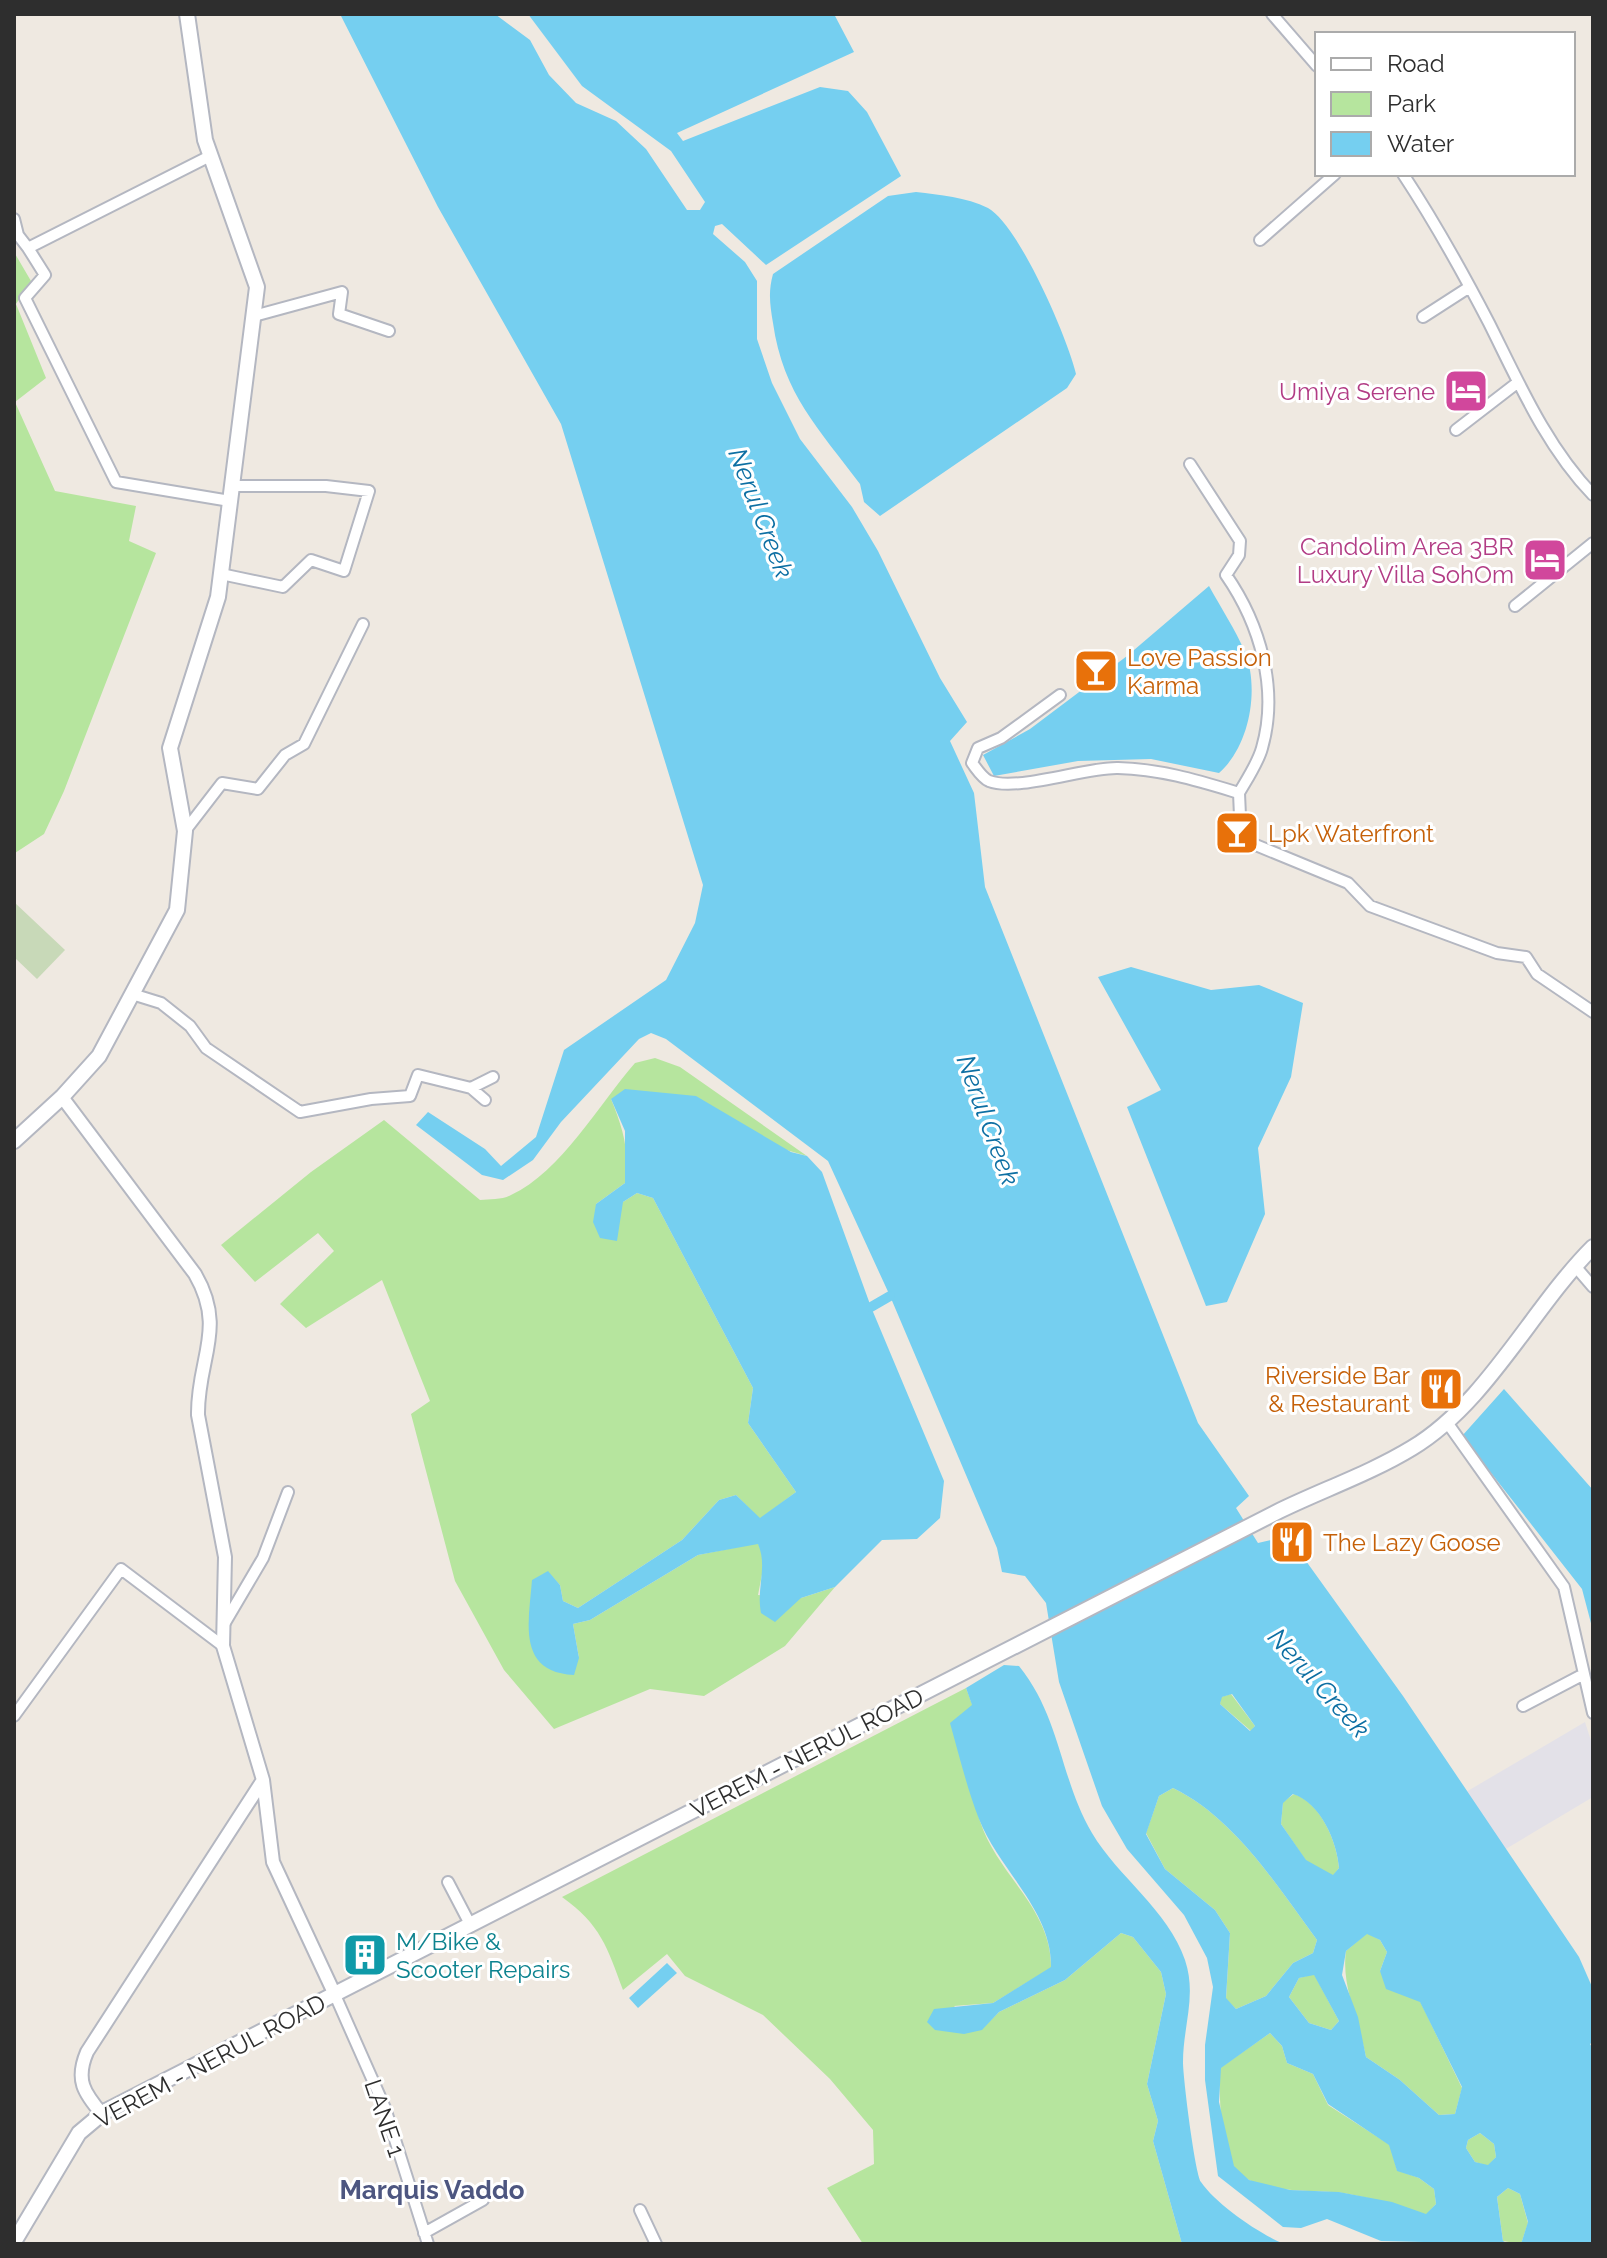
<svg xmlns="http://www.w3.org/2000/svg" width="1607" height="2258" viewBox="0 0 1607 2258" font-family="Raleway,sans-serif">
<rect width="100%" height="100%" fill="#efe9e1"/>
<path fill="#e3e1e8" d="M1585 1722 1593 1747V1797L1504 1850 1466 1792Z"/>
<path fill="#b6e59e" d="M14 252 31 281 16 304 46 378 15 402 55 491 136 506 129 541 156 553 64 791 44 834 15 853 14 861Z
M655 1058 680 1067 807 1156 611 1099C623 1128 630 1152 625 1183L596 1204 623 1202 637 1193 653 1198 753 1388 748 1423 796 1492 760 1519 736 1495 719 1500 682 1540 578 1608 563 1601 560 1585 548 1572 579 1658 573 1624 590 1620 698 1555 758 1543 765 1559 758 1595 801 1598 835 1587 785 1646 704 1696 650 1689 554 1729 504 1670 455 1581 411 1414 430 1401 382 1280 306 1328 280 1304 334 1251 318 1233 255 1282 221 1245 311 1172 384 1120 480 1200C490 1199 502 1200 511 1195 561 1172 599 1104 635 1063Z
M966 1688 972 1704C974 1732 972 1798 980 1821 997 1875 1052 1908 1051 1968L993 2003 954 2006 981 2030 999 2012 1065 1980 1121 1933 1133 1937 1161 1972 1166 1994 1147 2084 1158 2121 1153 2141 1182 2244H863L827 2188 874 2164 873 2130 830 2079 763 2015 685 1976 667 1954 623 1990C607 1947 601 1925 562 1897Z
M1231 1694 1255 1726 1251 1731 1220 1704 1221 1697Z
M1173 1788C1235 1818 1277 1886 1317 1940L1313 1953 1293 1963 1266 1996 1236 2009 1226 1999 1230 1933 1215 1910 1165 1869 1146 1833 1159 1796Z
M1294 1794C1321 1803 1337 1842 1339 1868L1333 1876 1306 1861 1281 1824 1283 1802Z
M1367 1933 1380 1940 1387 1952 1380 1971 1420 2001 1462 2088 1455 2114 1439 2115 1400 2080 1366 2057C1359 2021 1341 1986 1346 1951Z
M1314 1974 1339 2021 1331 2030 1309 2023 1289 1997 1299 1978Z
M1270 2033 1282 2046 1287 2063 1313 2074 1328 2105 1390 2145 1397 2170 1419 2178 1434 2189 1436 2204 1426 2215C1398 2205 1372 2198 1343 2193 1314 2189 1249 2196 1233 2165 1220 2139 1219 2096 1220 2068Z
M1480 2133 1494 2144 1496 2157 1488 2166 1475 2162 1466 2148 1468 2140Z
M1508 2188 1520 2194 1528 2223 1521 2244 1503 2241 1497 2197Z"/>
<path fill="#c8d9b8" d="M14 902 65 950 37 979 14 957Z"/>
<path fill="#75cff0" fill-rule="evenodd" d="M340 14H495L530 40 549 75 576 103 616 121 646 149 687 210H700L705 202 671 151 582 86 528 14H834L854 52 677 133 683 141 820 87 848 91 867 112 901 176 766 265 722 224 715 226 713 234 745 262 757 281V339L772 383 800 439 852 507 878 551 940 678 967 722 950 741 974 793 985 887 1198 1423 1249 1496 1236 1508 1258 1543 1280 1538 1293 1562 1306 1561 1403 1696 1579 1957 1593 1989V2042L1590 2044 1593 2049V2244H1521L1528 2222 1520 2194 1508 2188 1497 2197 1503 2241 1509 2244 1381 2241 1327 2219 1301 2228 1283 2227 1218 2176 1205 2080V2045L1213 1987 1207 1958 1184 1915 1127 1849 1102 1806 1059 1682 1046 1603 1025 1576 1002 1572 997 1548 890 1296 828 1161 666 1039 651 1033 639 1039 561 1122 533 1160 503 1180 482 1175 416 1125 428 1112 485 1149 501 1166 536 1137 564 1050 666 980 695 923 703 885 561 424 438 207ZM1232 1694 1255 1726 1250 1731 1220 1704 1222 1697ZM1173 1788C1235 1818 1277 1886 1317 1940L1313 1953 1293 1963 1266 1996 1236 2009 1226 1998 1230 1933 1215 1910 1165 1869 1146 1834 1159 1796ZM1293 1794C1321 1803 1337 1842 1339 1868L1333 1875 1306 1860 1281 1824 1283 1803ZM1367 1934 1380 1940 1387 1952 1380 1971 1386 1989 1420 2002 1462 2087 1455 2114 1439 2115 1400 2080 1366 2057 1358 2017 1342 1975 1346 1951ZM1314 1975 1339 2021 1331 2030 1309 2023 1289 1997 1299 1978ZM1270 2033 1282 2046 1287 2063 1313 2074 1328 2104 1389 2145 1397 2171 1419 2178 1434 2189 1436 2204 1426 2214 1392 2202 1339 2192 1290 2190 1249 2180 1234 2166 1219 2102 1221 2068ZM1480 2133 1494 2144 1496 2157 1488 2165 1475 2162 1466 2148 1468 2140Z
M916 192C940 195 966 197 988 208 1019 225 1068 339 1076 374L1067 388 880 516 864 502 860 484C819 429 783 394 773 323 770 305 768 292 773 274L888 196Z
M1209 586C1221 608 1235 629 1245 652 1260 690 1249 747 1219 773L1151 759 1078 761 994 776 983 755 1030 729 1127 656Z
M1131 967 1211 990 1259 985 1303 1003 1291 1077 1258 1148 1265 1214 1227 1302 1206 1306 1127 1107 1161 1090 1098 977Z
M625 1089 696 1096 791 1152 807 1156 822 1172 871 1307 944 1481 940 1518 917 1539 882 1540 835 1587 801 1598 775 1622 761 1613C756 1588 768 1567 758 1544L698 1555 590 1620 573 1624 579 1658 574 1675C516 1672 529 1621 532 1580L548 1571 560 1585 563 1601 578 1608 682 1540 719 1500 736 1495 760 1518 796 1492 748 1423 753 1388 653 1198 637 1193 623 1202 617 1241 600 1238 593 1222 596 1204 625 1183V1131L611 1099Z
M1504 1389 1593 1490 1592 1627 1582 1589 1462 1436Z
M1004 1665 1019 1666C1061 1718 1060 1779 1092 1833 1118 1877 1168 1910 1185 1960 1197 1996 1183 2026 1183 2062 1183 2078 1195 2173 1201 2182 1217 2205 1258 2233 1284 2244H1182L1153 2141 1158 2121 1147 2084 1166 1994 1161 1972 1133 1937 1121 1933 1065 1980 999 2012 982 2030 964 2034 935 2030 927 2022 934 2009 993 2003 1051 1967C1052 1910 999 1870 979 1819 967 1788 959 1755 950 1723L972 1705 966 1688Z
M667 1963 677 1973 638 2008 629 1998Z"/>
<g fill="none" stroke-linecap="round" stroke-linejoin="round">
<path stroke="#75cff0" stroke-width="10" d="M871 1307 890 1296"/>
<g stroke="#b4b7c1" stroke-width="14">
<path id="minor" d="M1272 14 1317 66
M1403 174C1434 221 1463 273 1489 323 1519 383 1546 446 1593 495
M14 219 18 235 28 248 210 156
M1260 240 1335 174
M28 248 45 275 25 298 116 482 230 501
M254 316 342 292 339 314 389 331
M1423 317 1468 288
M1456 430 1517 383
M1190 464 1240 541 1239 555 1226 575C1260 624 1279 689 1262 748 1258 763 1247 779 1239 793
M221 574 283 587 311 560 344 571 369 491 326 486H233
M1515 606 1593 543
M1060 695 1001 738 978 748 972 763C976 768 982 778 989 781 1017 792 1086 767 1118 768 1161 769 1199 781 1239 793L1241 839 1348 883 1370 906 1497 953 1526 957 1537 974 1593 1012
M185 831 222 783 258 789 285 755 304 744 363 624
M132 994 161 1003 190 1026 206 1048 300 1112 371 1099 410 1096 418 1075 471 1088 493 1077
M471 1088 485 1100
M1575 1266 1593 1287
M1446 1421 1564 1587 1593 1713
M223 1626 263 1558 288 1492
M1523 1706 1584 1674
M14 1716 121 1569 223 1646
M448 1882 471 1926
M335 1995 385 2108 428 2244
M640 2210 656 2244
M424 2233 483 2200"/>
</g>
<g stroke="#b4b7c1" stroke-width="16">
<path id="tertiary" d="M62 1097 195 1274C227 1329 197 1359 198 1415L225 1557 223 1646 263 1780 87 2052C75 2080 84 2093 102 2114
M263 1780 273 1862 335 1995"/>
</g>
<g stroke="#b4b7c1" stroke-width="18">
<path id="secondary" d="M14 1141 62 1097 99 1056 177 910 185 831 170 748 218 597 257 287 205 140 187 14
M14 2242 79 2133 104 2112 1279 1511C1322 1490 1371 1473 1412 1448 1487 1403 1532 1308 1593 1247"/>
</g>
<use href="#minor" stroke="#fff" stroke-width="10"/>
<use href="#tertiary" stroke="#fff" stroke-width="12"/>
<use href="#secondary" stroke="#fff" stroke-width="14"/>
</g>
<defs>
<g id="hotel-square" transform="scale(2.3)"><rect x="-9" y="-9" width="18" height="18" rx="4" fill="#d1479c" stroke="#fff"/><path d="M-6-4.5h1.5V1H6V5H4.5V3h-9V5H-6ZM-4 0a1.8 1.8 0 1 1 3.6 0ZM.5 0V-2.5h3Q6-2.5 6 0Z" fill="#fff"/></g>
<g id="bar-square" transform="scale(2.3)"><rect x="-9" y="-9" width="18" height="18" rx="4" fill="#e8710a" stroke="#fff"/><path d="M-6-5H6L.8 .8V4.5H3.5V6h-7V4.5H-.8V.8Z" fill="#fff"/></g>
<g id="restaurant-square" transform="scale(2.3)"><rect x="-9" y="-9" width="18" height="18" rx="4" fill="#e8710a" stroke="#fff"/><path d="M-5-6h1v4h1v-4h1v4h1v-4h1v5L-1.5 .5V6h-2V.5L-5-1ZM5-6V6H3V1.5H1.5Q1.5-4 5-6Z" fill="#fff"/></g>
<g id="building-square" transform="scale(2.3)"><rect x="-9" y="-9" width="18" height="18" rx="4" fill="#0f9aa8" stroke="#fff"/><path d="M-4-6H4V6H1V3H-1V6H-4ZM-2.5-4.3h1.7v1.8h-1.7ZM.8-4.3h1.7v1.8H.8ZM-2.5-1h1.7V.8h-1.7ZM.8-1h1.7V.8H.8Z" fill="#fff"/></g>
</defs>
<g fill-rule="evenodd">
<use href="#hotel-square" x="1466" y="391"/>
<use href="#hotel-square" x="1545" y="560"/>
<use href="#bar-square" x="1096" y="671"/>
<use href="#bar-square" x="1237" y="833"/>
<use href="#restaurant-square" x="1441" y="1389"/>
<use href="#restaurant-square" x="1292" y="1542"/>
<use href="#building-square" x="365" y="1955"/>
</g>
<g text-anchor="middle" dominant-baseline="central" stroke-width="6" stroke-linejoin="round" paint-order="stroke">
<g font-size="24" fill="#b23c85" stroke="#fff" text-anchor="end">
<text x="1435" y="391">Umiya Serene</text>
<text x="1514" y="546">Candolim Area 3BR<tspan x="1514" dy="28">Luxury Villa SohOm</tspan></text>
</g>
<g font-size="24" fill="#c56008" stroke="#fff" text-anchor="start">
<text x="1127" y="657">Love Passion<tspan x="1127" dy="28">Karma</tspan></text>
<text x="1268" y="833">Lpk Waterfront</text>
<text x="1410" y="1375" text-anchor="end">Riverside Bar<tspan x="1410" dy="28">&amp; Restaurant</tspan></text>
<text x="1323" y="1542">The Lazy Goose</text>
</g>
<g font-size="24" fill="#2e2e2e" stroke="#fff">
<text transform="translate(807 1753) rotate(-27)">VEREM - NERUL ROAD</text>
<text transform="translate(210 2061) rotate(-28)">VEREM - NERUL ROAD</text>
<text transform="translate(385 2118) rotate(71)">LANE 1</text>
</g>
<g font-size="24" fill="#0d838f" stroke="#fff" text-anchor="start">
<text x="396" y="1941">M/Bike &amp;<tspan x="396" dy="28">Scooter Repairs</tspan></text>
</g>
<g font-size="26" font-style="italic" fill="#0d6fa3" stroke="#fff">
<text transform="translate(761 513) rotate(69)">Nerul Creek</text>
<text transform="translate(988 1120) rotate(70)">Nerul Creek</text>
<text transform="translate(1319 1683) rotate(48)">Nerul Creek</text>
</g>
<g font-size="26" font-weight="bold" fill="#4d5680" stroke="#fff">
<text x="432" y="2190">Marquis Vaddo</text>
</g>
</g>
<rect width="1607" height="2258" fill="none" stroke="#2e2e2e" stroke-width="32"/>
<rect x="1315" y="32" width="260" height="144" fill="#ffffff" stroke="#ababab" stroke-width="2"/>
<rect x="1331" y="58" width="40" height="12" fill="#ffffff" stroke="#ababab" stroke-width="2"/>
<text x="1387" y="72" font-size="24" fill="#2e2e2e">Road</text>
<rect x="1331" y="92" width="40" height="24" fill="#b6e59e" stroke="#ababab" stroke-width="2"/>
<text x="1387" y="112" font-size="24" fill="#2e2e2e">Park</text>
<rect x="1331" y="132" width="40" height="24" fill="#75cff0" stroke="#ababab" stroke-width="2"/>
<text x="1387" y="152" font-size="24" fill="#2e2e2e">Water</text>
</svg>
